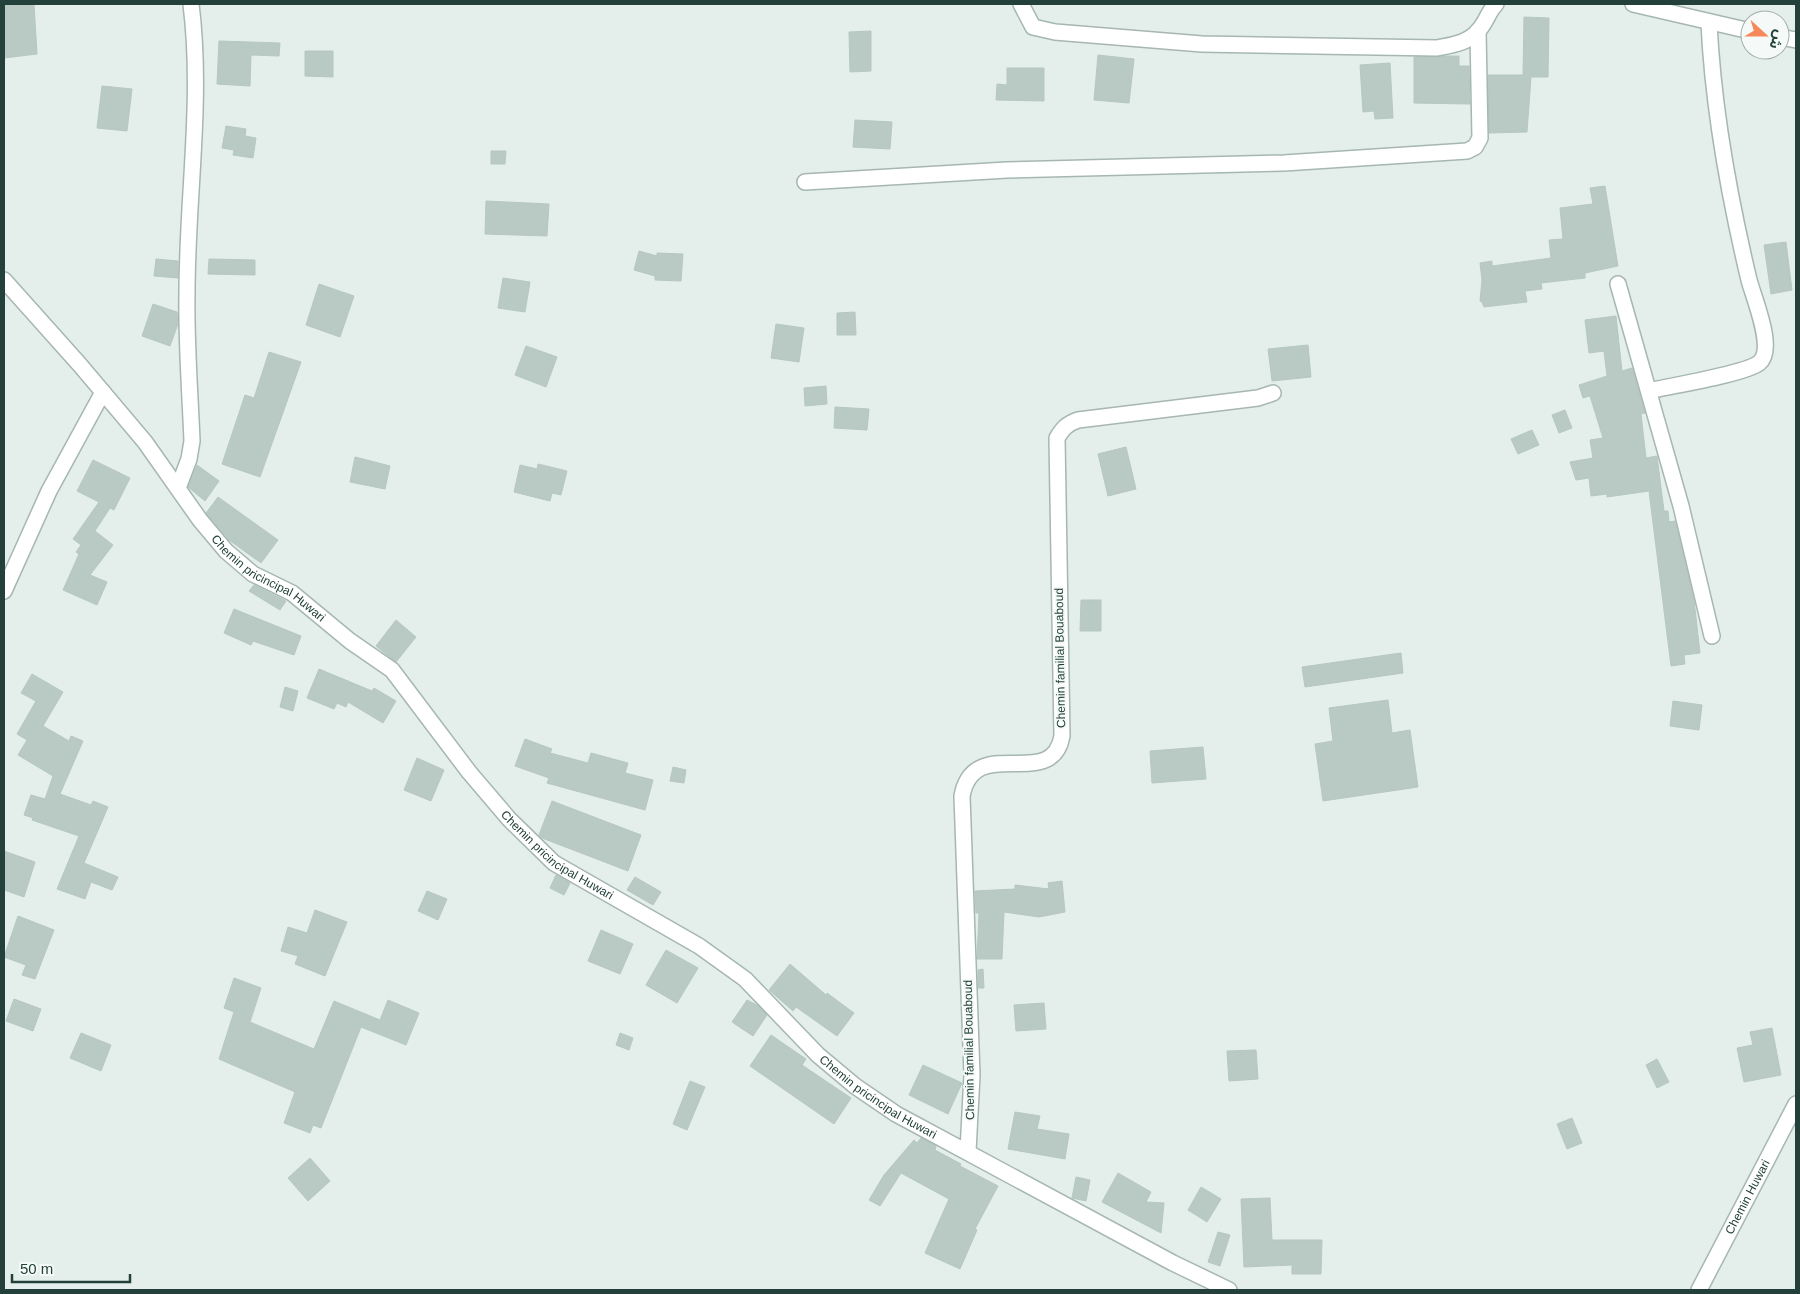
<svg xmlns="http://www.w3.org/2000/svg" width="1800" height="1294" viewBox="0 0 1800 1294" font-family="Arial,'Noto Sans Arabic',sans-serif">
<rect width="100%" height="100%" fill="#e4eeea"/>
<path fill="#b9c9c3" stroke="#b6c8c2" d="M4 4H34L37 54 4 58Z
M1524 17 1549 18 1548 77H1531L1527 132 1489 133 1488 75H1523Z
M871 31V71L850 72 849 32Z
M219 41 280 43 279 56 251 55 250 86 217 84Z
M305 51H333V77L305 76Z
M1098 55 1134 59 1129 103 1094 100Z
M1446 56H1459V66H1469L1470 104 1414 103V57Z
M1390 63 1393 118 1375 119 1374 111 1363 112 1360 65Z
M1007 68H1044V101L996 100 997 84 1007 85Z
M102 86 132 89 127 131 97 128Z
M855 120 892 122 890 149 853 147Z
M226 126 246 129 245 136 256 138 253 158 233 155 234 150 222 148Z
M491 151H506L505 164H491Z
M1605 186 1618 266 1585 273V278L1541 283 1542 289 1525 291 1527 302 1484 307 1482 302 1480 301 1482 280 1480 263 1492 261V266L1551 258 1549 240 1563 239 1560 208 1593 204 1590 188Z
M486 201 549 204 547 236 485 234Z
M1786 242 1792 290 1771 294 1764 245Z
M639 251 657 256V253L683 254 681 281 655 280V276L634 270Z
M156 259 178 261V278L154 276Z
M209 259 255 260V275L208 274Z
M503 278 530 282 525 312 498 308Z
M319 284 354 296 340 337 306 325Z
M153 304 177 312 178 324 170 346 142 336Z
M855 312 856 335H837V313Z
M1616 316 1622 371 1632 368 1645 413 1641 414 1646 458 1657 456 1664 511H1668L1669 522 1675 521 1694 600 1700 653 1684 655 1685 664 1671 666 1649 491 1607 497V494L1591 496 1589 478 1576 480 1570 462 1593 458 1590 440 1603 438 1590 396 1583 398 1579 385 1607 376 1604 351 1589 353 1585 320Z
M776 324 804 328 799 362 771 358Z
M1308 345 1311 377 1272 381 1268 349Z
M526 346 557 357 546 387 515 375Z
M269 352 301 362 260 477 222 464 245 395 254 398Z
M826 386 827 404 805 406 804 388Z
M835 407 869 409 867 430 834 428Z
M1565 410 1572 428 1559 433 1552 415Z
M1532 430 1539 445 1518 454 1511 439Z
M1126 447 1136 489 1108 496 1098 454Z
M355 457 390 466 385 489 350 482Z
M93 460 130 478 114 510 110 508 95 531 113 545 90 575 107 582 97 605 63 590 79 554 76 552 81 545 73 539 99 502 77 491Z
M538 464 567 471 561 495 552 493 550 501 514 492 520 465 537 469Z
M197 465 219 481 205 501 188 487Z
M218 497 278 540 261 563 229 540 206 513Z
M254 585 286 601 280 610 249 591Z
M1081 600H1101V631H1080Z
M234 609 301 636 294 655 253 641 251 645 224 633Z
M396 620 416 637 396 662 376 646Z
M1401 653 1403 673 1305 687 1302 667Z
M319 669 372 691 374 688 396 701 383 723 348 702 346 707 337 703 334 709 307 698Z
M32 674 63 692 43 726 69 741 71 736 83 741 60 794 91 805 93 801 108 807 84 863 118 877 112 890 91 882 85 899 57 889 79 836 32 820 33 818 24 815 31 795 45 799 53 776 18 755 27 740 17 734 36 701 21 693Z
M285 687 298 691 293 711 280 707Z
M1388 700 1392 733 1410 730 1418 787 1323 801 1315 744 1333 741 1329 708Z
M1673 701 1702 705 1699 730 1670 726Z
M525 739 552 749 550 753 588 763 591 753 628 763 625 773 653 780 645 810 547 783 549 778 515 766Z
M1203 747 1206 779 1152 783 1150 751Z
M417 758 444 770 431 801 404 790Z
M673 767 686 770 684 783 670 781Z
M552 801 641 835 628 871 542 838 539 835Z
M4 851 35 862 24 897 4 890Z
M556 875 570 883 564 895 550 888Z
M635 877 661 892 653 905 627 890Z
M1062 881 1065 912 1039 917 1004 912 1002 959H977L979 913H976L975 891 1015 889V885L1049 889 1048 883Z
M427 891 447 899 438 920 418 911Z
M315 910 347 922 325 976 295 964 298 956 281 951 288 927 307 933Z
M18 916 54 930 35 979 22 975 26 965 4 957Z
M601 930 633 944 620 974 588 961Z
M666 950 698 968 677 1003 646 985Z
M790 964 826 995 827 993 854 1013 837 1036 796 1007 793 1011 769 990Z
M983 969 984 988H978V970Z
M234 978 261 988 250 1022 314 1049 334 1001 380 1020 388 1000 419 1013 406 1045 361 1027 321 1128 313 1125 310 1133 284 1123 295 1092 219 1059 234 1012 224 1008Z
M14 999 41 1009 33 1031 6 1021Z
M747 1000 757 1005 767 1015 753 1036 732 1022Z
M1044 1003 1046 1029 1016 1031 1014 1005Z
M1772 1028 1781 1075 1744 1082 1737 1048 1753 1045 1750 1032Z
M81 1033 111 1045 101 1071 70 1058Z
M620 1033 633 1038 629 1050 616 1045Z
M771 1035 806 1059 802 1065 851 1098 834 1124 750 1066Z
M1256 1050 1258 1079 1229 1081 1227 1051Z
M1657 1059 1669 1082 1657 1088 1646 1065Z
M923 1065 962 1083 948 1114 909 1095Z
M690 1081 705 1087 687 1130 673 1124Z
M1015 1112 1040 1116 1037 1129 1069 1134 1065 1159 1008 1149Z
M1572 1118 1582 1143 1567 1149 1557 1124Z
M921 1138 936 1146 935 1150 961 1164 960 1166 998 1186 975 1229 977 1230 960 1269 925 1253 949 1199 901 1173 880 1206 869 1200 884 1175 914 1140 917 1143Z
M310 1158 330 1181 308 1201 288 1178Z
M1118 1173 1151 1192 1146 1202 1164 1203 1161 1233 1102 1202Z
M1076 1177 1090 1180 1086 1201 1072 1198Z
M1201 1187 1221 1199 1207 1222 1188 1210Z
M1270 1198 1272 1240H1322L1321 1274H1292V1265L1244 1267 1241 1199Z
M1218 1232 1230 1235 1220 1266 1208 1262Z"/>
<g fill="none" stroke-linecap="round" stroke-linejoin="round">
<g stroke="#a6b7b2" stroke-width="18">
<g id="street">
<path d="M1021 4 1033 27 1055 32 1202 44 1437 48C1452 45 1468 43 1478 31 1486 23 1488 12 1496 4"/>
<path d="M1633 4 1750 31"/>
<path d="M1780 37 1796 40"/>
<path d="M805 182 1007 170 1284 163 1467 151 1475 147 1480 138 1478 31"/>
<path id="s1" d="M4 280 80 365 145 442 200 520 226 551 253 574 292 593 350 641 392 670 469 772 509 819 554 863 699 946 745 979 818 1055 855 1086 896 1114 1173 1263 1229 1290"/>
<path d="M1618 284 1681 506 1712 636"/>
<path d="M1649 391C1669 386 1745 374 1759 363 1776 350 1754 299 1749 280 1729 196 1713 109 1709 23"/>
<path d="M178 488 189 459 192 441C190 391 186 342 187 293 187 196 203 100 191 4"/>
<path d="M4 591 49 491 103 392"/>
<path d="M968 1151 972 1075 962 796C974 732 1052 793 1062 736L1057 438C1063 428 1067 424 1078 420L1258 398 1273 393"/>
<path id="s2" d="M1699 1290 1796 1104"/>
</g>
</g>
<use href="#street" stroke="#fff" stroke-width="15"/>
</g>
<g text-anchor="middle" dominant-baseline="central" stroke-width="4" stroke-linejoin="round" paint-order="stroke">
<g font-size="12" fill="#23413a" stroke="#f5faf8">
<text stroke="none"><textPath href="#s1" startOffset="401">Chemin pricincipal Huwari</textPath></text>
<text transform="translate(1060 658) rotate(-91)">Chemin familial Bouaboud</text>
<text stroke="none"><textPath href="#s1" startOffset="806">Chemin pricincipal Huwari</textPath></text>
<text transform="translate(969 1050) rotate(-91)">Chemin familial Bouaboud</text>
<text stroke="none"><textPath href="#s1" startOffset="1211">Chemin pricincipal Huwari</textPath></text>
<text stroke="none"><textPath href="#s2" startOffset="105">Chemin Huwari</textPath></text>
</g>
</g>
<rect width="1800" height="1294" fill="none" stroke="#23413a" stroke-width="10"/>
<g transform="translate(1765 35) rotate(111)"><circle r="24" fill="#f5faf8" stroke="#a1b0ac"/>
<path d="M0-4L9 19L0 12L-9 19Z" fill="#f6885b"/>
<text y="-8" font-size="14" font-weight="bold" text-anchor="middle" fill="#23413a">ش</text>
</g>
<path d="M12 1274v8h118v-8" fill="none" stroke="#23413a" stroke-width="2.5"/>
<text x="20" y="1274" font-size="15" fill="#23413a" stroke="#f5faf8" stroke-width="4" paint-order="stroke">50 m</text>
</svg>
